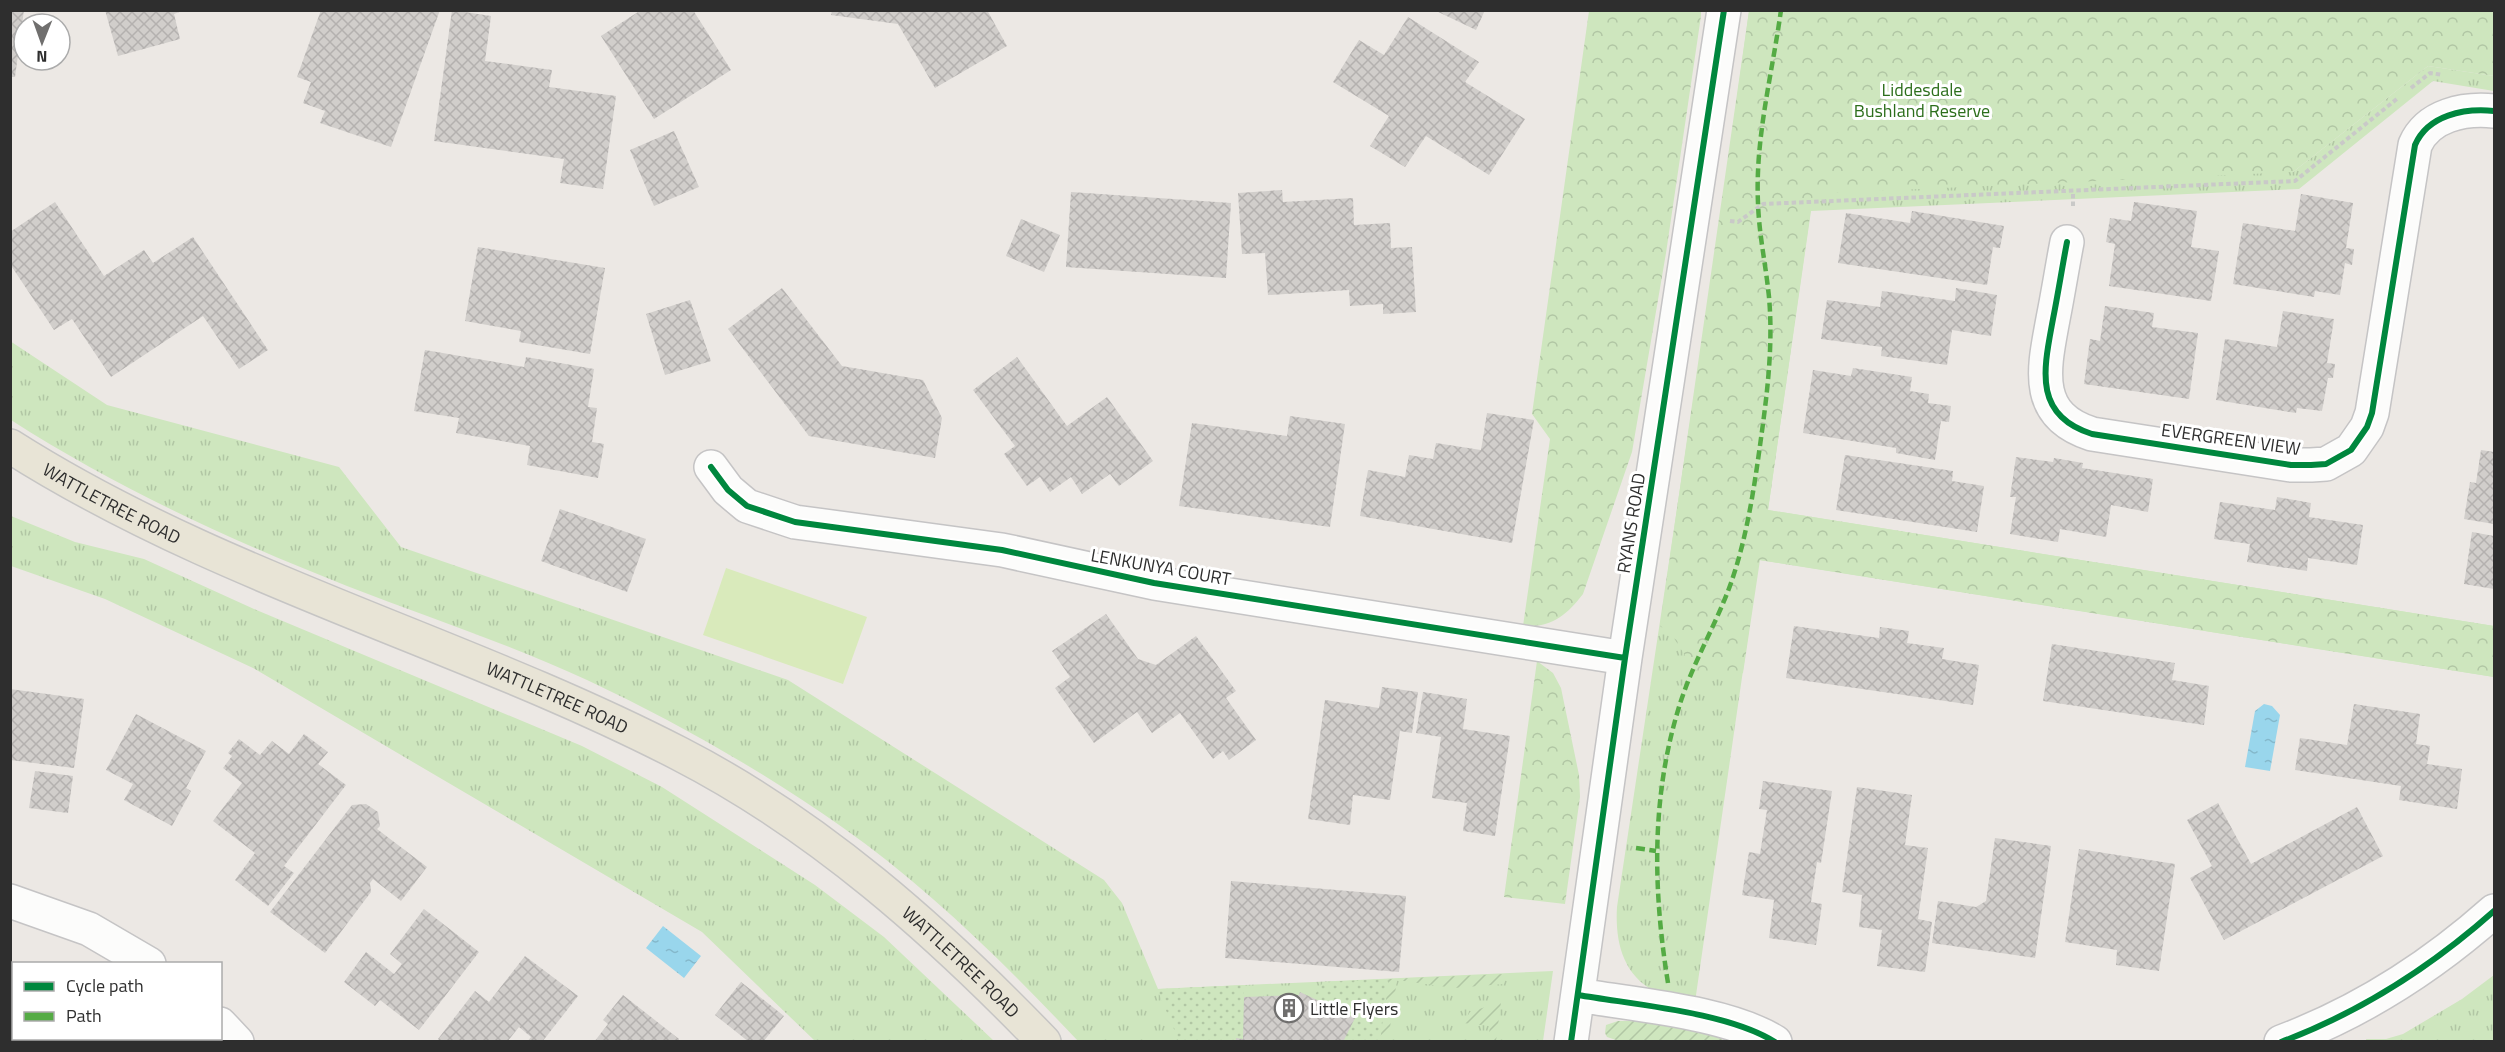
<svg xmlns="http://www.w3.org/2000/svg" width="2505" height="1052" viewBox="0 0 2505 1052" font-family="'Titillium Web',sans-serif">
<defs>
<pattern id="grass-tufts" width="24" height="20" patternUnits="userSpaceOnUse" patternTransform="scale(1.5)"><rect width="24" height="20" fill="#cee6be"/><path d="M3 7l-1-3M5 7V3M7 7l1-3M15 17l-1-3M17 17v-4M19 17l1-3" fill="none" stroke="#b1c6a4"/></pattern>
<pattern id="forest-crowns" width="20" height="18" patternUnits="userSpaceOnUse" patternTransform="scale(1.5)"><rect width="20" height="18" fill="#cee6be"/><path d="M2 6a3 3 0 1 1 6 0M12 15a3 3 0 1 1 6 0" fill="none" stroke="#b1c6a4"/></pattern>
<pattern id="park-dots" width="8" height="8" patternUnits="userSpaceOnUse" patternTransform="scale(1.5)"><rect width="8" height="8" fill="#cee6be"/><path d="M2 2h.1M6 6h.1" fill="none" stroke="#b1c6a4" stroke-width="1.8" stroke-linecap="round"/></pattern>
<pattern id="garden-furrows" width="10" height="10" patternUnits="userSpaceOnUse" patternTransform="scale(1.5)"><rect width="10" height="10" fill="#cee6be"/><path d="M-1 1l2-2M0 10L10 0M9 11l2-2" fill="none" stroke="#b1c6a4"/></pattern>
<pattern id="water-ripples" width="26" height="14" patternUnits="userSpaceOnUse" patternTransform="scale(1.5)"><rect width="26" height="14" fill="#99d6ec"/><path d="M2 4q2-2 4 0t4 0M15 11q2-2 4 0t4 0" fill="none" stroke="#84b8cb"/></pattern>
<pattern id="building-cross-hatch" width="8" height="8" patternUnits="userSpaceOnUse" patternTransform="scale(1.5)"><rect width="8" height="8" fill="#d1cecb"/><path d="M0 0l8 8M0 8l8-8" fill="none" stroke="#b4b1af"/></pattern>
</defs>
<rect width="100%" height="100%" fill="#ece8e4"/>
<path fill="url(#grass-tufts)" d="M1749 11 2293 172 2428 66 2494 76V91L2433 81 2299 189 1811 211 1768 510 2494 626V677L1759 560 1695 1002C1682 999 1666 997 1654 991 1622 974 1615 940 1617 907L1715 256Z
M10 341 107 405 339 467 401 547 788 680 1104 880 1122 903 1158 989 1553 971 1543 1041H1078C1006 965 929 888 842 827 761 770 676 722 587 680 509 644 427 617 347 586 230 540 117 488 11 420Z
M11 516 75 542 144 559 254 609 582 746 662 787 815 885 884 937 994 1041H815L702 932 253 668 105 599 11 566Z
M2494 975V1041H2367L2366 1039H2386L2403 1034 2462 999Z"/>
<path fill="url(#forest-crowns)" d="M1589 11H1701V16L1666 253 1632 452 1583 594C1567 615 1551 628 1523 626L1550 439 1532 414Z
M1749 11H2494V76L2428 66 2293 172 1813 194 1768 510 2494 626V677L1760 560 1743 673 1728 679 1703 675 1693 668 1672 635 1660 626Z
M1537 661 1553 673 1561 688 1579 775 1580 797 1565 904 1504 897Z"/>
<path fill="url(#park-dots)" d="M1389 979 1380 1041H1343L1355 1018 1313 998 1323 982Z
M1244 985 1243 1039 1236 1038V1042L1179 1041 1157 989Z"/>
<path fill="url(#garden-furrows)" d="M1505 974 1504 984 1454 988 1397 980 1388 1041H1380L1389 979Z
M1501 1002 1496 1041H1488L1490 1026 1463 1023 1470 1012Z
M1644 1021 1664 1023 1722 1036V1041L1616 1040 1607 1037 1605 1033 1606 1025 1618 1021Z"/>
<path fill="#d9eabb" d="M726 568 867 617 843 684 703 635Z"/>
<path fill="url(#water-ripples)" d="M2264 704 2272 706 2280 715 2270 771 2245 767 2255 711Z
M663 926 701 956 684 978 646 948Z"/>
<path fill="url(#building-cross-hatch)" d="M10 10H24L15 77H10Z
M105 10H185L174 14 180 39 118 56Z
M321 10H440L391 147 320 123 325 111 303 103 311 82 297 77Z
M452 10 491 16 485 61 552 70 549 87 616 96 603 189 560 183 564 159 434 141Z
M641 10H693L731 70 654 119 601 36Z
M832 10H987L1007 46 935 88 898 24 831 15Z
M1434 10H1485L1476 30Z
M1408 17 1479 62 1465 82 1525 119 1489 175 1426 136 1405 167 1370 146 1389 116 1333 82 1359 40 1384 55Z
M674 131 699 187 654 206 630 150Z
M1282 190 1283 202 1353 198 1354 225 1390 223 1391 248 1412 247 1416 312 1383 314V304L1350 306 1349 290 1268 295 1265 253 1242 254 1238 193Z
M1071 192 1231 203 1226 278 1066 267Z
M2301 194 2353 203 2346 248 2354 249 2352 265 2345 263 2340 295 2315 291 2314 297 2233 284 2243 223 2295 231Z
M55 202 104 276 144 250 153 263 193 237 268 350 239 369 203 316 111 377 72 319 54 330 10 264V232Z
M2134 202 2197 211 2191 247 2219 251 2211 301 2109 286 2115 244 2106 242 2110 218 2131 221Z
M1912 211 2004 226 2000 248 1993 247 1987 285 1838 263 1846 213 1910 223Z
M1021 219 1060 235 1044 272 1006 256Z
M478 247 605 268 590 354 519 342 521 331 465 321Z
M782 288 842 366 923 380 942 418 935 458 809 436 728 329Z
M1956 288 1997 295 1991 336 1952 330 1947 365 1881 356 1882 347 1821 339 1827 300 1880 307 1882 291 1955 301Z
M690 300 711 361 665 375 646 314Z
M2105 306 2154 313 2152 327 2198 333 2189 399 2084 384 2090 339 2100 341Z
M2283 311 2334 319 2327 363 2335 364 2333 378H2328L2322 411 2297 408 2296 413 2216 400 2225 339 2277 347Z
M425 350 524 367 526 357 594 369 588 407 597 408 592 442 604 444 598 478 527 465 530 446 456 433 459 418 414 411Z
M1017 357 1067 426 1107 397 1153 461 1119 486 1110 474 1082 494 1071 477 1050 492 1040 477 1027 486 1004 454 1015 446 973 390Z
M1853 368 1912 377 1910 391 1929 394 1928 403 1951 406 1949 422 1941 421 1935 460 1896 453V448L1803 433 1813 370 1851 376Z
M1487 413 1534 420 1512 543 1360 516 1368 470 1405 477 1409 455 1433 459 1436 443 1481 450Z
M1290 416 1345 424 1330 527 1179 506 1192 423 1287 436Z
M2481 450 2494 452V524L2464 519 2470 482 2476 483Z
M1845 455 1953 471 1952 481 1984 486 1977 532 1836 510Z
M2016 457 2053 462 2054 458 2083 463 2082 468 2153 479 2148 512 2111 505 2106 537 2060 529 2058 542 2010 534 2016 497H2010Z
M2277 497 2311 503 2309 517 2363 525 2357 565 2308 558 2307 571 2247 562 2250 544 2214 539 2220 502 2275 510Z
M560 509 646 539 627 592 541 561Z
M2472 532 2494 536V589L2464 584Z
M1106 614 1138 659 1156 665 1196 636 1236 691 1226 698 1256 740 1229 760 1223 751 1213 759 1180 713 1152 733 1137 712 1094 743 1055 688 1070 677 1052 651Z
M1794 626 1879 638 1880 627 1909 631 1907 643 1944 648 1942 659 1979 665 1973 705 1786 678Z
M2052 644 2175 663 2172 680 2209 686 2204 725 2043 701Z
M1382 687 1418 692 1412 733 1400 731 1390 800 1353 795 1350 825 1308 819 1325 700 1379 708Z
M10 689 84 699 74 768 10 760Z
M1423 692 1467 699 1463 729 1510 736 1495 836 1463 831 1467 803 1432 798 1441 737 1416 733Z
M2354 704 2420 714 2416 744 2430 746 2427 764 2462 769 2457 809 2399 800 2401 786 2295 770 2300 738 2347 745Z
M136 714 206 751 186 788 191 791 172 826 124 800 133 784 106 770Z
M304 734 328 752 318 764 346 785 284 866 294 873 268 906 235 880 255 853 213 821 242 783 223 768 232 756 228 753 239 739 260 755 272 741 289 754Z
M35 771 73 776 68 813 29 808Z
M1763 781 1832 791 1821 863 1817 862 1811 902 1822 904 1816 945 1769 938 1774 900 1742 895 1749 852 1760 854 1767 810 1759 809Z
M1857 787 1912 795 1905 845 1928 848 1918 919 1932 922 1925 972 1877 966 1882 930 1859 927 1862 895 1842 892Z
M2218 803 2251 864 2357 807 2383 856 2224 940 2190 878 2212 866 2187 820Z
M366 804 378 812 380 826 377 829 427 867 401 901 373 879 370 883 371 892 325 953 270 912 352 805Z
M1995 838 2051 846 2035 958 1932 943 1938 901 1976 907 1986 901Z
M2079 849 2175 864 2159 971 2116 965 2117 950 2065 942Z
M1231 881 1406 896 1399 972 1225 958Z
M424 909 479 952 419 1030 380 1000 375 1006 344 982 366 952 394 974 402 964 390 954Z
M525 956 578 996 542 1042H527L531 1037 519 1027 507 1042H441L438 1039 475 991 489 1002Z
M741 982 784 1016 763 1042H749L715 1015Z
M1300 992 1355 1018 1343 1042H1236V1038L1243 1039 1244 997 1299 995Z
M623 995 679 1039 677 1042H594L608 1024 603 1020Z
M10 1009H14V1038H18V1042H10Z"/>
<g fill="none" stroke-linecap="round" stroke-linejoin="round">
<g stroke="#c5c4c5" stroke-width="36">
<path id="minor" d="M2067 242C2062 268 2058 294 2053 319 2044 368 2032 415 2092 434L2291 465H2311L2326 464 2351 450 2367 427 2372 413 2415 145C2428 115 2464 108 2494 111
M711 467 728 490 747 506 795 522 1002 550 1154 583 1625 658
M10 901 89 929 149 964
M1578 995C1636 1005 1727 1012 1775 1042
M220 1024 237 1042
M1571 1042 1625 658 1724 10
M2281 1042C2361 1012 2431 967 2494 911"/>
</g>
<g stroke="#c6c5c4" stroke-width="36">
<g id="major">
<path id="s1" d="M10 446C219 579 461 641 680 754 818 825 937 931 1044 1042"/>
</g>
</g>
<path stroke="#c9c9c8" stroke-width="4" stroke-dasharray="4.5 3" stroke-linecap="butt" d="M2411 88 2430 73 2443 75
M2073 206V191
M1730 221 1738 222 1763 204 2295 181 2398 98"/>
<use href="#minor" stroke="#fcfcfb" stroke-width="33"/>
<use href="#major" stroke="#e8e4d6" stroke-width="33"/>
<path stroke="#54ab44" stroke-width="4.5" stroke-dasharray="9 4.5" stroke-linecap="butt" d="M1636 848 1656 851
M1668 983C1653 890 1651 798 1679 707 1692 664 1716 625 1731 583 1748 534 1755 482 1762 431 1768 387 1773 342 1769 297 1766 266 1759 235 1758 203 1755 138 1772 75 1781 10"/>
<g stroke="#fff" stroke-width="10">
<path id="cycleway" d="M2067 242C2062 268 2058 294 2053 319 2044 368 2032 415 2092 434L2291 465H2311L2326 464 2351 450 2367 427 2372 413 2415 145C2428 115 2464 108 2494 111
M711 467 728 490 747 506 795 522 1002 550 1154 583 1625 658
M1578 995C1636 1005 1727 1012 1775 1042
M1571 1042 1625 658 1724 10
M2281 1042C2361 1012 2431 967 2494 911"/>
</g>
<use href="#cycleway" stroke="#00873e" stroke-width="6"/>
</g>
<defs>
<g id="building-ring" transform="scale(1.5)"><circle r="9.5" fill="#fff" stroke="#706f6e" stroke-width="1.5"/><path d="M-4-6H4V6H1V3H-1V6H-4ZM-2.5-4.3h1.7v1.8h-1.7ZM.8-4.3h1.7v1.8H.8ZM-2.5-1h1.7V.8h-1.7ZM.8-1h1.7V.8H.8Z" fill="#706f6e"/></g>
</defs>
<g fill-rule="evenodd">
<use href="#building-ring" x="1289" y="1008"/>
</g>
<g text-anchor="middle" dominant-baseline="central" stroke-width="6" stroke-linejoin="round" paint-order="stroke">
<g font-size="18" fill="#2c6e1b" stroke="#fff">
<text x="1922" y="89">Liddesdale<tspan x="1922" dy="21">Bushland Reserve</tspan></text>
</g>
<g font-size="18" fill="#2e2e2e" stroke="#fff">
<text transform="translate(2231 439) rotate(8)">EVERGREEN VIEW</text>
<text stroke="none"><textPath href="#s1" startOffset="117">WATTLETREE ROAD</textPath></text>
<text transform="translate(1631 523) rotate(-81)">RYANS ROAD</text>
<text transform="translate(1161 567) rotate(10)">LENKUNYA COURT</text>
<text stroke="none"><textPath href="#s1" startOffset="603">WATTLETREE ROAD</textPath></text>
<text stroke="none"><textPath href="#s1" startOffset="1089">WATTLETREE ROAD</textPath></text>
</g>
<g font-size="18" fill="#2e2e2e" stroke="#fff" text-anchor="start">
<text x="1310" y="1008">Little Flyers</text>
</g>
</g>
<rect width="2505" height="1052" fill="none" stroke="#2e2e2e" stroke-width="24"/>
<rect x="12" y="962" width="210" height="78" fill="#ffffff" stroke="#ababab" stroke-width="1.5"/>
<rect x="24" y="982" width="30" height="9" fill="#00873e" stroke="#ababab" stroke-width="1.5"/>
<text x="66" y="992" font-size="18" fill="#2e2e2e">Cycle path</text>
<rect x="24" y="1012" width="30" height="9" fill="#54ab44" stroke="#ababab" stroke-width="1.5"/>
<text x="66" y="1022" font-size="18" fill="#2e2e2e">Path</text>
<g transform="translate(42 42) rotate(181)"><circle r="28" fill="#ffffff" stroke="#ababab" stroke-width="1.5"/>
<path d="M0-4.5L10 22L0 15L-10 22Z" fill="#706f6e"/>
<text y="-9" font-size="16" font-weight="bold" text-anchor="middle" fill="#2e2e2e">N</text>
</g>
</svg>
